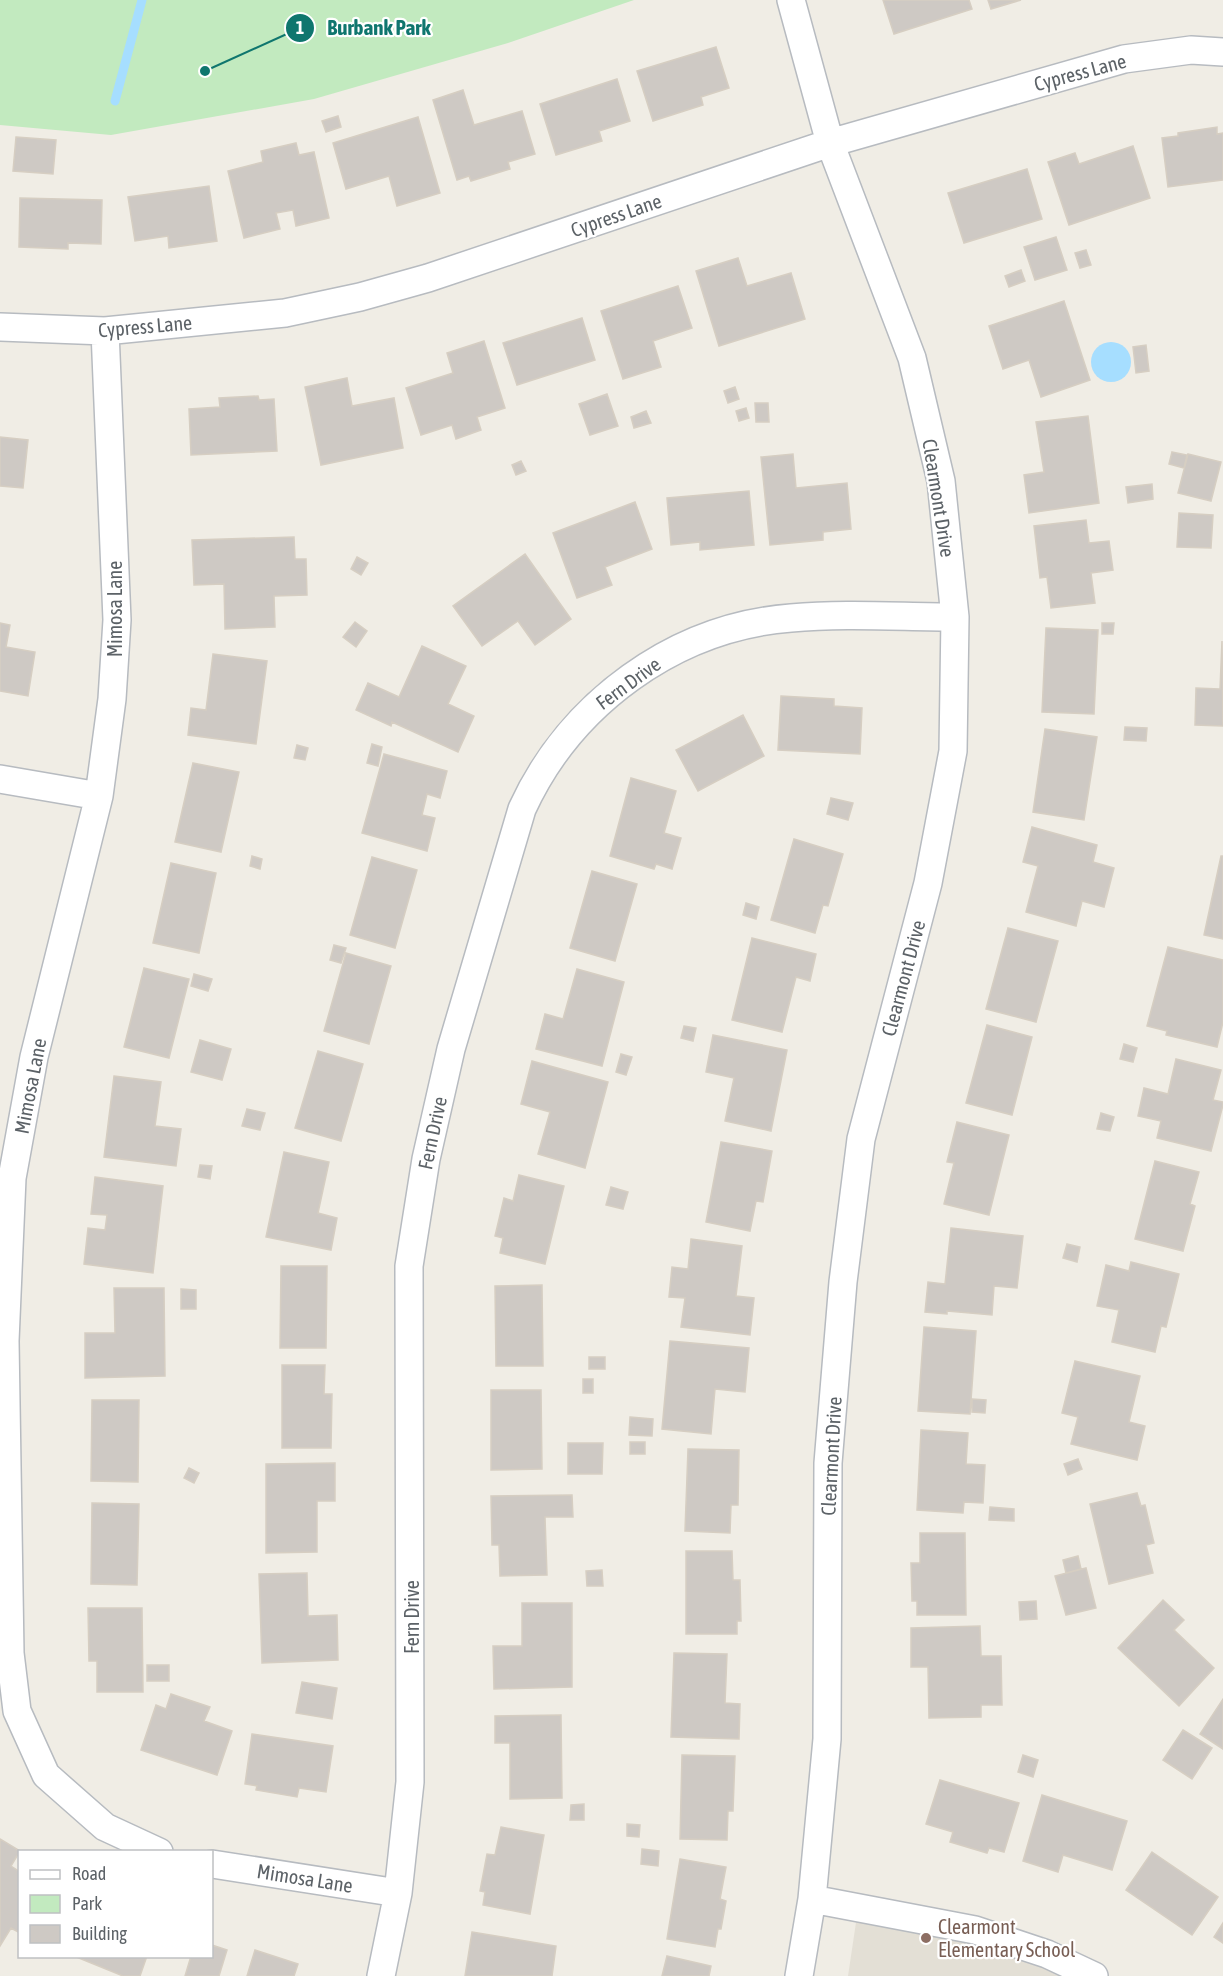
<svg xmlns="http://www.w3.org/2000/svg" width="1223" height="1976" viewBox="0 0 1223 1976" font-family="'Asap Condensed',sans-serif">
<rect width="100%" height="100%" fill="#f0ede5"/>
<path fill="#e3dfd5" d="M858 1909 1094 1976H848Z"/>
<path fill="#c2eabf" d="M0 0H634L508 43 314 99 111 135 0 125Z"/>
<path fill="#a6deff" d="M1091 362a20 20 0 1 1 40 0a20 20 0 1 1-40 0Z"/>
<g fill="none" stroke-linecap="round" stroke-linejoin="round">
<path stroke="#a6deff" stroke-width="9" d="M115 101 142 0"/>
</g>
<path fill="#cec9c4" stroke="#d6cec2" stroke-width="1.5" d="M883 0H969L972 9 894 34Z
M988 0H1021L991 9Z
M716 47 729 88 701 97 703 105 653 121 637 71Z
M617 79 630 121 599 131 602 141 556 155 540 104Z
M463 90 474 125 522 111 535 154 508 162 510 169 471 181 469 176 457 180 433 100Z
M338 116 341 127 326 132 322 121Z
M418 117 440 193 397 206 389 176 346 189 333 143Z
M1217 127V134L1223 133V180L1168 187 1162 138 1178 136V133Z
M16 137 56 140 53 174 13 171Z
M296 143 299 155 314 152 329 218 296 226 293 210 276 213 280 229 244 238 228 171 263 162 261 151Z
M1133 146 1150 198 1069 225 1048 162 1075 153 1079 164Z
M1027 169 1042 219 964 243 948 193Z
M209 186 217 241 169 248 168 236 135 241 128 197Z
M20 198 102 200 101 244 68 243V249L19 247Z
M1056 237 1067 270 1035 280 1024 247Z
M1086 250 1091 265 1080 268 1075 253Z
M738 258 747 286 791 273 805 319 719 346 696 271Z
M1021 270 1025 281 1009 287 1005 276Z
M678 286 692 328 653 341 661 367 623 379 601 311Z
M1064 301 1090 380 1041 397 1029 360 1003 369 989 326Z
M582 318 595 360 517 385 503 343Z
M484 341 505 408 477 417 481 430 456 439 452 425 421 435 406 388 453 373 447 353Z
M1146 345 1149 371 1136 373 1133 347Z
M347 378 352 406 394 398 403 448 321 465 305 387Z
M735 387 739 399 728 403 724 391Z
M607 394 618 426 590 435 579 404Z
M258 396 259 400 274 399 277 451 191 455 189 409 220 407 219 398Z
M755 403H768L769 422H756Z
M746 408 749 418 739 421 736 411Z
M646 411 651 423 634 428 631 417Z
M1088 416 1099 503 1029 513 1024 475 1044 472 1036 422Z
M0 437 28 440 23 488 0 486Z
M1172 452 1187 455 1184 468 1169 464Z
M793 454 796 488 847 483 851 529 823 532V540L770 545 761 457Z
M1188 454 1221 462 1211 501 1178 493Z
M521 461 526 471 516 475 512 465Z
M1152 484 1153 499 1128 503 1126 487Z
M749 491 754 545 700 550V542L671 545 667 498Z
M635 502 652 549 605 567 612 585 577 598 553 533Z
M1179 513 1213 515 1211 548 1177 547Z
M1086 520 1089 543 1109 541 1113 570 1091 573 1095 603 1051 608 1047 577 1040 578 1034 526Z
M294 537 295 559H306L307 595 274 596 275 627 225 629 224 584 194 585 192 540Z
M525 554 571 619 535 645 518 621 482 646 453 606Z
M357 557 368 563 361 575 351 569Z
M355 622 367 631 356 647 343 637Z
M0 623 10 625 6 647 35 652 28 696 0 691Z
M1102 623H1114L1113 634H1102Z
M1046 628 1098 630 1094 714 1042 712Z
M1222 641 1223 726 1195 725 1196 688 1220 689Z
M422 646 466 666 448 704 474 716 458 752 392 722 391 726 356 710 368 683 399 697Z
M213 654 267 661 256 744 188 735 191 708 206 710Z
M781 696 834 699V706L862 708 860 754 778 750Z
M743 715 764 756 698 791 676 750Z
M1125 727 1147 728 1146 741 1124 740Z
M1045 729 1097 737 1084 820 1033 812Z
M372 744 382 747 378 766 367 763Z
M297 745 308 748 305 760 294 758Z
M384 754 447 771 440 798 427 794 422 815 435 818 427 851 362 833Z
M193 763 239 772 221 852 175 842Z
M631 778 676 791 664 833 681 838 672 869 656 864 654 869 610 856Z
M831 798 853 803 848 820 827 814Z
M1032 827 1097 845 1093 862 1114 868 1104 907 1082 901 1076 926 1026 912 1038 866 1023 862Z
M794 839 843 854 828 906 823 905 815 933 771 920Z
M252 856 262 859 260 869 250 866Z
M1221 856H1223V939L1204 935Z
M372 857 417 870 395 948 350 935Z
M171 863 216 873 199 953 153 943Z
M592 871 637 884 615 961 570 948Z
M746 903 759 907 756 919 743 915Z
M1008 928 1058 941 1036 1022 986 1009Z
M752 938 816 954 810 981 796 977 782 1032 732 1020Z
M334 945 346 948 341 963 330 960Z
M1168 947 1223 960V1022L1217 1047 1166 1035 1167 1031 1147 1026Z
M346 953 391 966 369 1044 324 1031Z
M144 968 189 979 169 1058 124 1047Z
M577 969 624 982 602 1066 536 1049 545 1014 563 1019Z
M194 974 212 979 208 991 191 986Z
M987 1025 1032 1037 1012 1115 966 1103Z
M684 1026 696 1028 693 1041 681 1038Z
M713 1035 787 1050 771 1131 725 1121 734 1078 706 1072Z
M200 1040 231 1049 222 1080 191 1072Z
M1124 1044 1137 1048 1133 1062 1120 1059Z
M318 1051 363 1064 341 1141 295 1128Z
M621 1054 632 1057 626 1075 616 1072Z
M1176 1059 1221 1070 1213 1100 1223 1102V1105L1211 1151 1157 1138 1161 1121 1138 1116 1144 1088 1168 1094Z
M532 1061 608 1082 585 1168 538 1154 550 1112 521 1104Z
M114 1076 161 1082 155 1126 181 1129 176 1166 104 1157Z
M247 1109 265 1113 260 1130 242 1126Z
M1101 1113 1114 1117 1110 1131 1097 1129Z
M957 1122 1009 1135 989 1215 944 1204 954 1163 947 1162Z
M721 1142 772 1151 763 1202 756 1201 750 1231 706 1222Z
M284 1152 329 1162 318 1213 337 1218 331 1250 266 1237Z
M1155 1161 1199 1172 1190 1204 1195 1206 1183 1251 1135 1239Z
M200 1165 212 1166 210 1179 198 1177Z
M519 1175 564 1186 545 1264 500 1253 503 1238 495 1236 504 1198 513 1201Z
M95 1177 163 1186 153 1273 84 1264 88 1228 105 1230 107 1215 91 1214Z
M611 1187 628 1192 623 1209 606 1205Z
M951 1228 1023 1236 1017 1288 994 1286 992 1315 947 1311V1314L925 1312 928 1282 945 1284Z
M691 1239 742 1246 736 1296 754 1298 750 1335 681 1327 685 1298 669 1297 672 1267 688 1269Z
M1067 1244 1080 1247 1077 1262 1063 1258Z
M1131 1262 1179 1274 1166 1327 1161 1326 1155 1352 1112 1342 1119 1310 1097 1306 1106 1265 1129 1271Z
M281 1266H327L326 1348H280Z
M542 1285 543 1366H496L495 1286Z
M114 1288H164L165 1376 85 1378V1333H115Z
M181 1289 196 1290V1309H181Z
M924 1327 976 1331 970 1414 918 1411Z
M670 1341 749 1348 745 1392 715 1389 711 1434 662 1429Z
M589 1357H605V1369H589Z
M1075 1361 1140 1376 1129 1422 1145 1426 1137 1460 1071 1444 1078 1417 1062 1413Z
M282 1365H325L324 1394H332L331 1448H282Z
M583 1379H593V1393H583Z
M491 1390H541L542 1469 491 1470Z
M972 1399 986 1400 985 1413 972 1412Z
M92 1400H139L138 1482 91 1481Z
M630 1417 653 1419 652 1436 629 1435Z
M921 1430 968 1433 966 1464 985 1465 983 1503 964 1502 963 1513 917 1510Z
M630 1442H645V1454H630Z
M568 1443H603L602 1474H568Z
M688 1449 739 1450 738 1505H731L730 1533 685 1531Z
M1078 1459 1082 1469 1068 1475 1064 1464Z
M335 1463V1501H317V1552L266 1553V1464Z
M189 1468 199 1473 194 1483 184 1478Z
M1137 1493 1141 1506 1145 1505 1154 1543 1146 1545 1153 1573 1109 1584 1090 1504Z
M572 1495 573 1517H545L547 1575 500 1576 499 1545H492L491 1496Z
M92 1503 139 1504 137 1585 91 1584Z
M990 1507 1014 1509V1521L989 1520Z
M920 1533H965L966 1615H917V1601H912L911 1563H920Z
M686 1551H732L733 1580H740L741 1621H737V1634H686Z
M1078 1556 1081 1569 1066 1573 1063 1560Z
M1086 1568 1096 1608 1066 1615 1055 1576Z
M602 1570 603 1586H587L586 1571Z
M307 1573 308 1616 337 1615 338 1660 262 1663 259 1574Z
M1163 1600 1184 1620 1174 1630 1214 1668 1179 1706 1118 1648Z
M1036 1601 1037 1619 1020 1620 1019 1602Z
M522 1603H572V1687L494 1689 493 1646H522Z
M88 1608H142L143 1692H97V1661H89Z
M980 1626 981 1656H1001L1002 1705H981V1717L929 1718 928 1667H911V1628Z
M674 1653 727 1654 725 1703 740 1704 739 1739 671 1737Z
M147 1665H169V1681H147Z
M302 1682 337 1688 332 1719 296 1713Z
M171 1694 210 1707 204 1721 232 1731 217 1775 141 1750 156 1705 166 1709Z
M1223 1699V1749L1200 1734Z
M561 1715 562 1798 510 1799V1743H495V1716Z
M1183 1730 1212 1748 1192 1779 1163 1760Z
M252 1734 333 1746 326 1792 299 1788 297 1797 256 1790 257 1786 245 1784Z
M682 1755 735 1756 733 1811H728L727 1840 680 1839Z
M1023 1755 1038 1760 1033 1777 1018 1772Z
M940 1780 1019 1803 1004 1852 989 1848 987 1853 950 1842 953 1832 926 1824Z
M1042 1795 1127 1821 1112 1870 1063 1855 1058 1872 1023 1861Z
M584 1804V1820H570L571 1805Z
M627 1824 640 1825 639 1837 627 1836Z
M501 1827 544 1835 530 1914 483 1905 485 1892 480 1891 487 1854 495 1855Z
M0 1839 20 1851 11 1866 20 1872V1933L11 1928 0 1946Z
M642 1849 659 1851 658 1866 641 1864Z
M1152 1852 1218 1897 1192 1935 1126 1890Z
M680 1859 726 1867 720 1899 726 1901 721 1929H718L715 1947 667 1939Z
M1223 1923V1943L1214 1937Z
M472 1932 556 1946 552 1976H465Z
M212 1945 227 1950 219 1976H185L191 1956H212Z
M255 1950 298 1964 294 1976H247Z
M74 1956H147L140 1976H123Z
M667 1956 711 1966 709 1976H662Z"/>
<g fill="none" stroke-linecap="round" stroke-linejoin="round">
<g stroke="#b7bbc0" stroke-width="30">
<path id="street" d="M791 0 830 143 912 358 941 481 955 617 953 751 928 883 861 1139 843 1282 828 1463 827 1739 812 1899 799 1976
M0 327 105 331 285 313 360 297 428 278 830 143 1124 59 1191 50 1223 52
M105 331 117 620 112 699 99 796 34 1057 12 1178 5 1341 10 1653 17 1711 46 1775 105 1827 159 1852
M0 779 99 796
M212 1864 398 1893
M812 1899 975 1930 1047 1954 1094 1976
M381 1976 398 1893 410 1782 409 1266 426 1159 451 1049 522 809C570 704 674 627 791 618 845 613 901 617 955 617"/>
</g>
<use href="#street" stroke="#fff" stroke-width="27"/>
</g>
<circle fill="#8d6e63" stroke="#fff" stroke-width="2" cx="926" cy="1938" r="6"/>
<g text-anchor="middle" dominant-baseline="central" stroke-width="4.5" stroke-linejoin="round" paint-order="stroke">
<g font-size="20" fill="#5c6267" stroke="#fff">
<text transform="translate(1080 72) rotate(-15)">Cypress Lane</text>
<text transform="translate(616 215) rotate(-19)">Cypress Lane</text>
<text transform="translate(145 326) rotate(-5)">Cypress Lane</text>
<text transform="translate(939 498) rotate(81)">Clearmont Drive</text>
<text transform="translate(114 609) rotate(-90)">Mimosa Lane</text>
<text transform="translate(628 683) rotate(-36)">Fern Drive</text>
<text transform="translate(903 978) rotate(-75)">Clearmont Drive</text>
<text transform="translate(30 1086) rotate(-79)">Mimosa Lane</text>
<text transform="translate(432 1133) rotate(-78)">Fern Drive</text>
<text transform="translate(831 1456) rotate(-87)">Clearmont Drive</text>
<text transform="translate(411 1617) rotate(-90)">Fern Drive</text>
<text transform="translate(305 1878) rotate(9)">Mimosa Lane</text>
</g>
<g font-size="20" fill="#785e54" stroke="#fff" text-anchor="start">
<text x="938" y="1926">Clearmont<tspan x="938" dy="23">Elementary School</tspan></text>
</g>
</g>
<path fill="none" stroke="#0f766e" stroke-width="2" d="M205 71L300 28"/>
<g fill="#0f766e" stroke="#fff" stroke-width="2">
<circle cx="205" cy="71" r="6"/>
<circle cx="300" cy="28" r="15"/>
</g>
<g font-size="18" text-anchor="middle" font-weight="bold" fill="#fff">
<text x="300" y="34">1</text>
</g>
<g font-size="21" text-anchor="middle" font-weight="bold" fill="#0f766e" stroke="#fff" stroke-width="4.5" stroke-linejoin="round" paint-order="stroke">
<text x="379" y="35">Burbank Park</text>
</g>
<rect x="18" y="1850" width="195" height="108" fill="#ffffff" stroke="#bec0c2" stroke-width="1.5"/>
<rect x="30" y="1870" width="30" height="9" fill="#ffffff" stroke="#bec0c2" stroke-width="1.5"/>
<text x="72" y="1880" font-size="18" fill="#5c6267">Road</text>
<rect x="30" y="1895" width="30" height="18" fill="#c2eabf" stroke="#bec0c2" stroke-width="1.5"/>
<text x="72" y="1910" font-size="18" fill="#5c6267">Park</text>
<rect x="30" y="1925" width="30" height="18" fill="#cec9c4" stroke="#bec0c2" stroke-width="1.5"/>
<text x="72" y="1940" font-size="18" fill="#5c6267">Building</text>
</svg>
